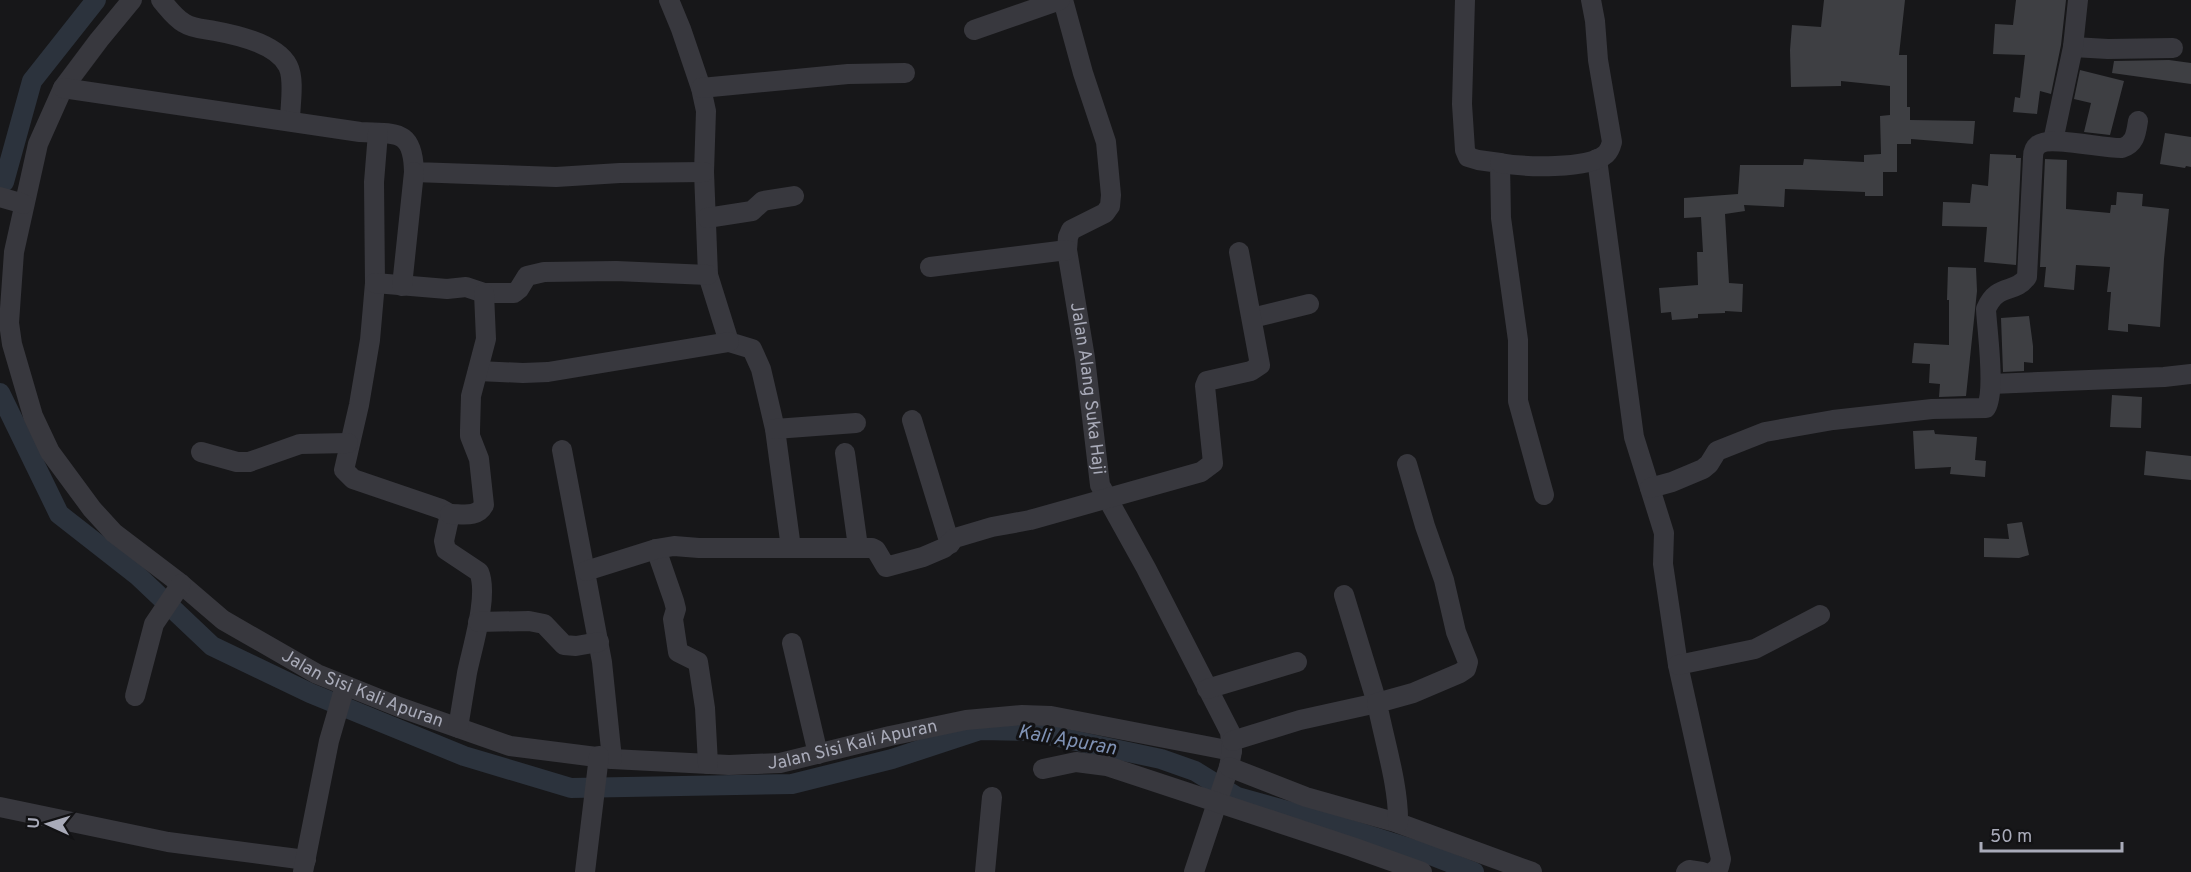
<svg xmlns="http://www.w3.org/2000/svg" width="2191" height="872" viewBox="0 0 2191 872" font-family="Overpass,sans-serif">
<rect width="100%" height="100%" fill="#171719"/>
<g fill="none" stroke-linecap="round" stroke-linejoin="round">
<path stroke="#2c333d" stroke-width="20" d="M4 182 32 81 96 0
M0 393 59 514 137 575 212 646 310 693 464 756 571 788 792 784 892 759 980 730 1030 731 1161 759 1195 771 1237 797 1317 819 1428 854 1474 872"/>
</g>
<path fill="#3e3f43" d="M1824 0H1905L1899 55H1907V107H1910V120L1975 121 1973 144 1911 139V144H1897V172H1883V196H1865V192L1785 189 1784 207 1744 205 1745 211 1725 214 1729 283 1743 284 1742 312 1725 311V313L1698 314V318L1672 320 1671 312 1661 313 1659 288 1698 285 1697 252H1703L1701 217 1684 218V198L1738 194 1740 165H1803L1804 159 1864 162V155L1881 154 1880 116 1890 115V86L1841 81V86L1791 87 1790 50 1792 25 1821 27Z
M2016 0H2066L2061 45 2051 94 2040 91 2037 114 2013 112 2015 97 2020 98 2025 55 1993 54 1995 24 2013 25Z
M2169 60 2191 63V84L2112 73 2114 61Z
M2080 70 2124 81 2110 135 2084 132 2091 103 2074 99Z
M2165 133 2191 137V167L2186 166 2185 168 2160 164Z
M1990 154 2016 155V158H2021L2016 265 1984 262 1987 227 1942 226 1943 202 1970 203 1972 184 1988 186Z
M2045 159 2067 160 2066 209 2110 213 2111 205H2116L2117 192 2143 194 2142 206 2169 209 2164 259 2160 327 2128 324V332L2108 330 2111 292H2107L2110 267 2076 265 2074 290 2044 287 2046 267H2040Z
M1948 267 1976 268 1977 291 1966 396 1939 397 1940 384 1929 383 1930 364 1912 363 1914 343 1949 345V300H1947Z
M2029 316 2033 346V363L2024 362V371L2003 372 2001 318Z
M2112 395 2142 397 2141 428 2110 427Z
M1934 430 1935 434 1977 437 1975 460 1986 461 1985 477 1950 474 1951 467 1915 469 1913 431Z
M2146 451 2191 456V480L2144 475Z
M2022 522 2029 555 2019 558 1984 557V538L2009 539 2007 524Z"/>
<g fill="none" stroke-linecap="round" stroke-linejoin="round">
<g stroke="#38383e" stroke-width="20">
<path id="s1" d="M132 0 99 40 63 88 38 144 14 252 9 323 12 344 33 416 50 452 92 509 114 533 181 584 223 620 317 674 399 707 510 746 612 759 729 765 780 763 890 736 966 720 1022 715 1051 716 1232 751"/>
<path d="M161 0C168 8 175 18 184 23 193 29 205 29 215 31 237 35 277 44 288 66 295 80 290 105 290 121"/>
<path d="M669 0 681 29 701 88 706 111 704 172 708 275 729 342 752 349 761 369 775 429 791 548"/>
<path id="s2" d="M1063 0 1083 73 1106 142 1111 195 1110 206 1105 213 1071 230 1068 237 1067 250 1085 358 1100 485 1146 568 1230 732 1232 751 1229 767 1194 872"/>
<path d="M1465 0 1462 104 1465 150 1468 157 1478 160 1500 163 1501 218 1518 340V401L1544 495"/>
<path d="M974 30 1060 0"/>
<path d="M2073 47 2108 49 2173 48"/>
<path d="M63 88 360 132C395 134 413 128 414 172L556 177 620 173 704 172"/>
<path d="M701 88 848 74 905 73"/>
<path d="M378 133 374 182 375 283 370 340 359 405 344 470 353 479 441 509 450 514 444 541 446 550 479 572C489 595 472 648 467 673 464 691 461 710 458 728"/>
<path d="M2053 141 2073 47 2078 0"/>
<path d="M1597 159 1634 437 1664 533 1663 564 1678 665 1721 859 1719 867 1713 872"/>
<path d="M1500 163C1523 167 1588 170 1606 154 1610 150 1611 146 1612 142L1598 60 1595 21 1591 0"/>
<path d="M0 197 24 204"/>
<path d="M707 218 752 211 763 201 794 196"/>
<path d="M930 267 1067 250"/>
<path d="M375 283 447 289 466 287 484 293H514L519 289 527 276 544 272 616 271 708 275"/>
<path d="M402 286 414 172"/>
<path d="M1252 318 1309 304"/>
<path d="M478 371 523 373 548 372 729 342"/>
<path d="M1991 384 2164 377 2191 374"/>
<path d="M912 420 950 544"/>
<path d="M775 429 856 423"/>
<path d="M562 450 602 662 612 759"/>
<path d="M201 452 237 462H249L300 444 348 443"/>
<path d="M845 453 858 547"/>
<path d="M1650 488 1672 482 1703 469 1709 464 1717 451 1765 432 1833 420 1932 409 1986 408C1996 391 1987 331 1986 309 1998 282 2014 295 2027 277L2033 157C2033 153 2034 148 2038 145 2049 135 2104 149 2122 148 2135 144 2136 134 2138 121"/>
<path d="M450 514C463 514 477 518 484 505L479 459 470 436V430L471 396 486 339 484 293"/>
<path d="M656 549 674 601 676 609 673 619 678 652 698 662 705 708 708 764"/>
<path d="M586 571 656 549 674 546 699 548H872L876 550 886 567 923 557 944 548 955 538 992 527 1030 520 1201 472 1213 463 1205 386 1207 381 1251 371 1260 365 1239 252"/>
<path d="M478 622 529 621 544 624 564 645 576 646 599 642"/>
<path d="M792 643 818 754"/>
<path d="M1678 665 1755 649 1820 615"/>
<path d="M1207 689 1297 662"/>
<path d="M135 696 154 624 181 584"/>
<path d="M1232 741 1300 720 1377 703 1344 595"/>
<path d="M1229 767 1306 797 1398 823 1532 872"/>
<path d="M1043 769 1076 762 1107 766 1352 847 1422 872"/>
<path d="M0 807 168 842 306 860"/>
<path d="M1398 823C1399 786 1384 740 1377 703L1413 693 1460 673 1466 669 1468 662 1456 632 1444 580 1425 526 1407 464"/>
<path d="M303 872 329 741 345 686"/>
<path d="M585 872 599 756"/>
<path d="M985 872 992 797"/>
<path d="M1686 872 1689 870 1702 872"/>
</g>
</g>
<g text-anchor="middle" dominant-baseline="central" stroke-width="6" stroke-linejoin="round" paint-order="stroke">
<g font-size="18" fill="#a9abb9" stroke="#121214">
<text stroke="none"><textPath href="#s2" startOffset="420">Jalan Alang Suka Haji</textPath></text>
<text stroke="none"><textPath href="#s1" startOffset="890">Jalan Sisi Kali Apuran</textPath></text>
<text stroke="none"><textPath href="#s1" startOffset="1394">Jalan Sisi Kali Apuran</textPath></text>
</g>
<g font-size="20" font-style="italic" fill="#7f92b5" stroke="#121214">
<text transform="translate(1067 741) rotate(10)">Kali Apuran</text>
</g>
</g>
<g transform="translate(48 824) rotate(274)" stroke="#121214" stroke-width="4.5" paint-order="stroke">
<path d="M0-4.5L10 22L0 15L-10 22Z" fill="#a9abb9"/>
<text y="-9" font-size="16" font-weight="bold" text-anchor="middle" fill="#a9abb9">U</text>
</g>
<path d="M1981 842v9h141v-9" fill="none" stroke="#a9abb9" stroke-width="3"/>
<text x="1990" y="842" font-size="18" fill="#a9abb9" stroke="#121214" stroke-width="4.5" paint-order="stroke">50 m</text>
</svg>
